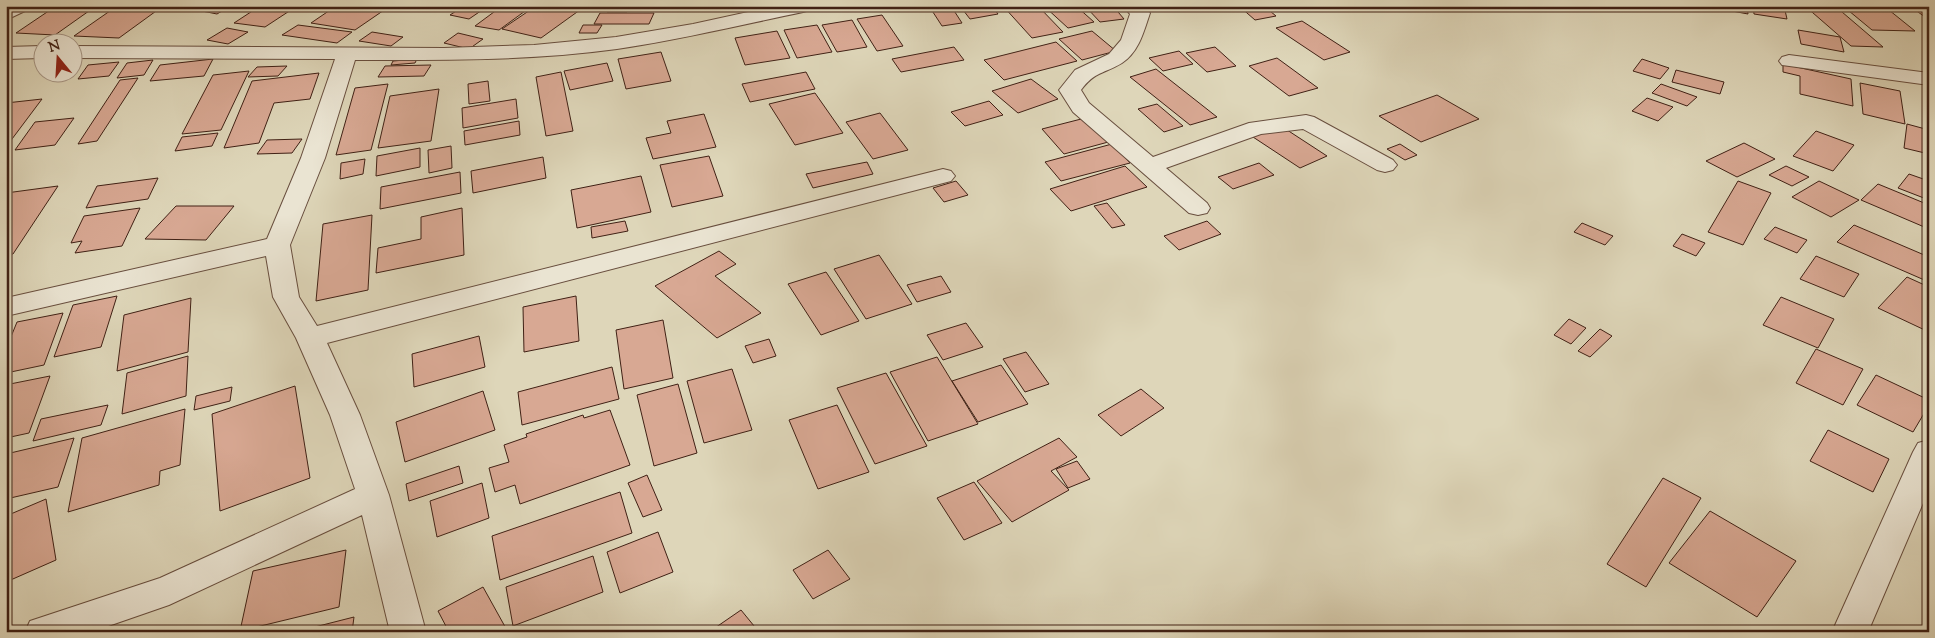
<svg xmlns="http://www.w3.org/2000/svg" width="1935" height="638" viewBox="0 0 1935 638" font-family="'Sorts Mill Goudy',serif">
<rect width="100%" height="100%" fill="#ded6b9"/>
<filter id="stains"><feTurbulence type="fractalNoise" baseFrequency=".004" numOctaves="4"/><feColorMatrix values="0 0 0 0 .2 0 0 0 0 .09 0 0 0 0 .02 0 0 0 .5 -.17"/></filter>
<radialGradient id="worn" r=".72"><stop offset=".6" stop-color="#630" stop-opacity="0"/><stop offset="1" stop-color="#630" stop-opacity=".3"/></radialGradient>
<path fill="#d8a893" stroke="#402115" d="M56 6H96L55 35 16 33Z
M117 6H163L119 38 74 36Z
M210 6H244L238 10 227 8 217 14 202 11Z
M260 6H297L265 27 234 23Z
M336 6H390L355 30 311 23Z
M464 6H488L469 19 450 15Z
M502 6H532L499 30 475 26Z
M536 6H579L584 7 541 38 502 29Z
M610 6H629L627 12H607Z
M651 6H703L650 9Z
M929 6H951L962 23 942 26Z
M960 6H992L998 14 970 19Z
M1003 6H1038L1063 32 1032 38Z
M1044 6H1076L1094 22 1068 28Z
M1113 6 1124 19 1100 22 1086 7Z
M1239 6H1264L1276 16 1255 20Z
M1715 6H1747L1748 14 1716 8Z
M1753 6H1784L1787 19 1754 14Z
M1805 6H1835L1883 47 1851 46Z
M1843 6H1884L1915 31 1872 30Z
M1914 9H1929V20Z
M600 13H654L649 24H594Z
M882 15 903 46 877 51 857 19Z
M852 20 867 47 837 52 822 25Z
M1302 21 1350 52 1324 60 1276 28Z
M298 25 352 32 337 43 282 35Z
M583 25H602L597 33H579Z
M817 25 832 52 797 58 784 30Z
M227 28 248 32 228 44 207 40Z
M1798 30 1840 37 1844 52 1801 44Z
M777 31 790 58 745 65 735 38Z
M1092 31 1116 51 1082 60 1059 39Z
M372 32 403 37 391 46 359 41Z
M458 33 483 39 469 49 444 43Z
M1056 42 1077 61 1004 80 984 60Z
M954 47 964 60 901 72 892 59Z
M1215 47 1236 66 1207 72 1186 53Z
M1179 51 1193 64 1163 71 1149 58Z
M661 52 671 81 626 89 618 59Z
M1277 58 1318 88 1289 96 1249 66Z
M213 59 204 76 150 81 160 65Z
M417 59 415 63 391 65 393 61Z
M1642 59 1669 68 1660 79 1633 71Z
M153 60 144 75 117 78 127 63Z
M119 62 109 76 78 79 88 65Z
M607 63 613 81 570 90 564 71Z
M1783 64 1851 79 1853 106 1800 94V76L1783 72Z
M431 65 424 76 378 77 385 66Z
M287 66 278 76 248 77 257 67Z
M1156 69 1217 117 1190 125 1130 77Z
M1676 70 1724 82 1720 94 1672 82Z
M249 71 221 130 182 134 213 75Z
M561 72 573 131 546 136 536 77Z
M806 72 815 89 750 102 742 84Z
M319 73 310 99 274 103 259 143 224 148 252 81Z
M138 78 97 141 78 144 120 80Z
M1031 79 1058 99 1018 113 992 91Z
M488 81 490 101 469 104 468 84Z
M1860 83 1900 91 1905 124 1863 114Z
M388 84 371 150 336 155 355 88Z
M1661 84 1697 97 1687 106 1652 93Z
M439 89 431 141 378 148 390 96Z
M815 93 843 133 795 145 769 104Z
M1437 95 1479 119 1421 142 1379 116Z
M1647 98 1673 107 1658 121 1632 111Z
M42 99 6 147V103Z
M516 99 518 118 463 128 462 108Z
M989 101 1003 115 965 126 951 112Z
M1157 104 1183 126 1164 132 1138 109Z
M880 113 908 150 873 159 846 122Z
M704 114 716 147 653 159 646 138 671 133 667 121Z
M1089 117 1112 141 1064 154 1042 129Z
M74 118 55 145 15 150 35 122Z
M519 121 520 135 465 145 464 131Z
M1907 124 1929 130V154L1904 148Z
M1281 126 1327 156 1300 168 1253 137Z
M1816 131 1854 145 1833 171 1793 156Z
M218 133 212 146 175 151 182 137Z
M302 139 292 153 257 154 267 140Z
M1744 143 1775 159 1737 177 1706 161Z
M1112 144 1130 163 1061 181 1045 162Z
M1400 144 1417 155 1405 160 1387 149Z
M451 146 452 168 429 173 428 150Z
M420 148V167L376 176 377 156Z
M709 156 723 196 672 207 660 165Z
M543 157 546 178 473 193 471 171Z
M365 159 363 174 340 179 341 163Z
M867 162 873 174 813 188 806 174Z
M1259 163 1274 175 1233 189 1218 177Z
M1125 166 1147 187 1071 211 1050 189Z
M1786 166 1809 177 1792 186 1769 175Z
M460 172 461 193 380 209 381 187Z
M1909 174 1929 181V200L1898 188Z
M641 176 651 212 577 228 571 190Z
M158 178 148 199 86 208 97 186Z
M956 181 968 195 944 202 933 188Z
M1738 181 1771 193 1743 245 1708 232Z
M1819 181 1859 200 1831 217 1792 197Z
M1878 184 1929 205V229L1861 200Z
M58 186 13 254 6 255V193Z
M1107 203 1125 225 1112 228 1094 206Z
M176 206H234L206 240 145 239Z
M140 208 122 246 75 253 82 241 71 243 84 216Z
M462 208 464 255 376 273 378 248 421 239V217Z
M372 215 368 290 316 301 323 224Z
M625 221 628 231 592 238 591 227Z
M1207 221 1221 234 1179 250 1164 236Z
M1582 223 1613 236 1605 245 1574 232Z
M1854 225 1929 257V282L1837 242Z
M1775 227 1807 240 1797 253 1764 239Z
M1682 234 1705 243 1696 256 1673 246Z
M719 251 736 264 715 276 761 313 717 338 655 286Z
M879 255 912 304 866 319 834 269Z
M1816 256 1859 274 1844 297 1800 279Z
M826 272 859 321 821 335 788 284Z
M941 276 951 292 917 302 907 285Z
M1907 277 1929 287V332L1878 308Z
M117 296 101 347 54 357 73 305Z
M576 296 579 341 524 352 523 307Z
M1781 297 1834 319 1818 348 1763 325Z
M191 298 188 352 117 371 124 315Z
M63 313 44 365 6 373V349L17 322Z
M1569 319 1586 328 1571 344 1554 335Z
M663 320 673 378 624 389 616 330Z
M966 323 983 347 943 360 927 335Z
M1600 329 1612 336 1590 357 1578 351Z
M479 336 485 367 414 387 412 354Z
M769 339 776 356 753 363 745 346Z
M1816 349 1863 369 1843 405 1796 383Z
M1026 352 1049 384 1025 392 1003 359Z
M188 356 186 396 122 414 127 373Z
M937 357 978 424 928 441 890 372Z
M1001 365 1028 404 978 422 952 381Z
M612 367 619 399 522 425 518 392Z
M732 369 752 430 704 443 687 381Z
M886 373 927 446 875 464 837 388Z
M1876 375 1929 400V405L1913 432 1857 405Z
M50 376 29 433 6 438V393L10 384Z
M678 384 697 453 654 466 637 395Z
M295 386 310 478 220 511 212 414Z
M232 387 230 401 194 410 196 396Z
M1141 389 1164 408 1121 436 1098 415Z
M483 391 495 430 405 462 396 422Z
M108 405 101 425 33 441 41 419Z
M837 405 869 472 818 489 789 420Z
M185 409 180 465 160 471 159 485 68 512 82 438Z
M610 410 630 465 520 504 515 485 495 492 489 468 509 462 504 445 527 437 526 434 583 415 584 418Z
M1828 430 1889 459 1873 492 1810 461Z
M74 438 58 487 6 499V454Z
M1059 438 1077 457 1051 471 1069 490 1012 522 977 481Z
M1077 461 1090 479 1068 488 1056 469Z
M459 466 463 483 409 501 406 484Z
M647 475 662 510 643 517 628 483Z
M1663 478 1701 498 1646 587 1607 564Z
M974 482 1002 523 964 540 937 498Z
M482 483 489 518 437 537 430 501Z
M620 492 632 533 500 580 492 536Z
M46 499 56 560 6 582V516Z
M1710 511 1796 561 1757 617 1669 563Z
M658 532 673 572 620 593 607 552Z
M346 550 339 607 240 631 253 571Z
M828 550 850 579 813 599 793 570Z
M593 556 603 592 513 626 506 587Z
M483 587 508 632H449L438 611Z
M741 610 759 632H709Z
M354 617 352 632H295Z"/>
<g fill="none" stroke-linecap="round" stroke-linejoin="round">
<g stroke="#684e3e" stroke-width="2">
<path id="minor" d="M6 6H29L27 10 6 20Z
M776 6H812L810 10 803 12C741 25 679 40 617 49 530 61 442 60 355 60L325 158 290 245 299 297 317 326 943 169 951 171 955 176 951 181 327 343 360 415 389 495 426 632H390L362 515 169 605 91 632H25L30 621 160 578 355 489 330 415 296 338 273 297 266 256 6 316V298L267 239 301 158 335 59 72 58V46L444 48 534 45 616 37 693 24Z
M1123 6H1144L1150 13C1144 31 1139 52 1122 63 1104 74 1095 71 1081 90L1089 103 1153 157 1249 123 1306 115 1314 117 1393 160 1397 165 1393 170 1385 172 1377 170 1303 129 1261 134 1166 168 1207 203 1210 208 1207 213 1198 215 1189 213 1073 112 1059 90 1075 70 1109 54 1121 40 1130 14Z
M42 46V58L6 59V47Z
M1789 55 1929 73V85L1782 65 1779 61 1782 57Z
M1929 440V489L1868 632H1832L1913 452 1918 443Z"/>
</g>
<use href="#minor" fill="#eae4d2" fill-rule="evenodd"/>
</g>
<rect width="1935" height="638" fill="none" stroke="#ded6b9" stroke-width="25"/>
<rect x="8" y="8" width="1920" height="623" fill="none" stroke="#402115" stroke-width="2.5"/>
<rect x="12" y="12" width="1910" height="613" fill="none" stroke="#402115"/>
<g transform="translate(58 58) rotate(342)"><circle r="24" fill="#eae4d2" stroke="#a69686"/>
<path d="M0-4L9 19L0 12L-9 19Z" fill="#8f2418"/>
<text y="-8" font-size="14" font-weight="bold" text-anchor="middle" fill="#402115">N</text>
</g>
<rect width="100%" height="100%" filter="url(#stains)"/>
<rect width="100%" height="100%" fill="url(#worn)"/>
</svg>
